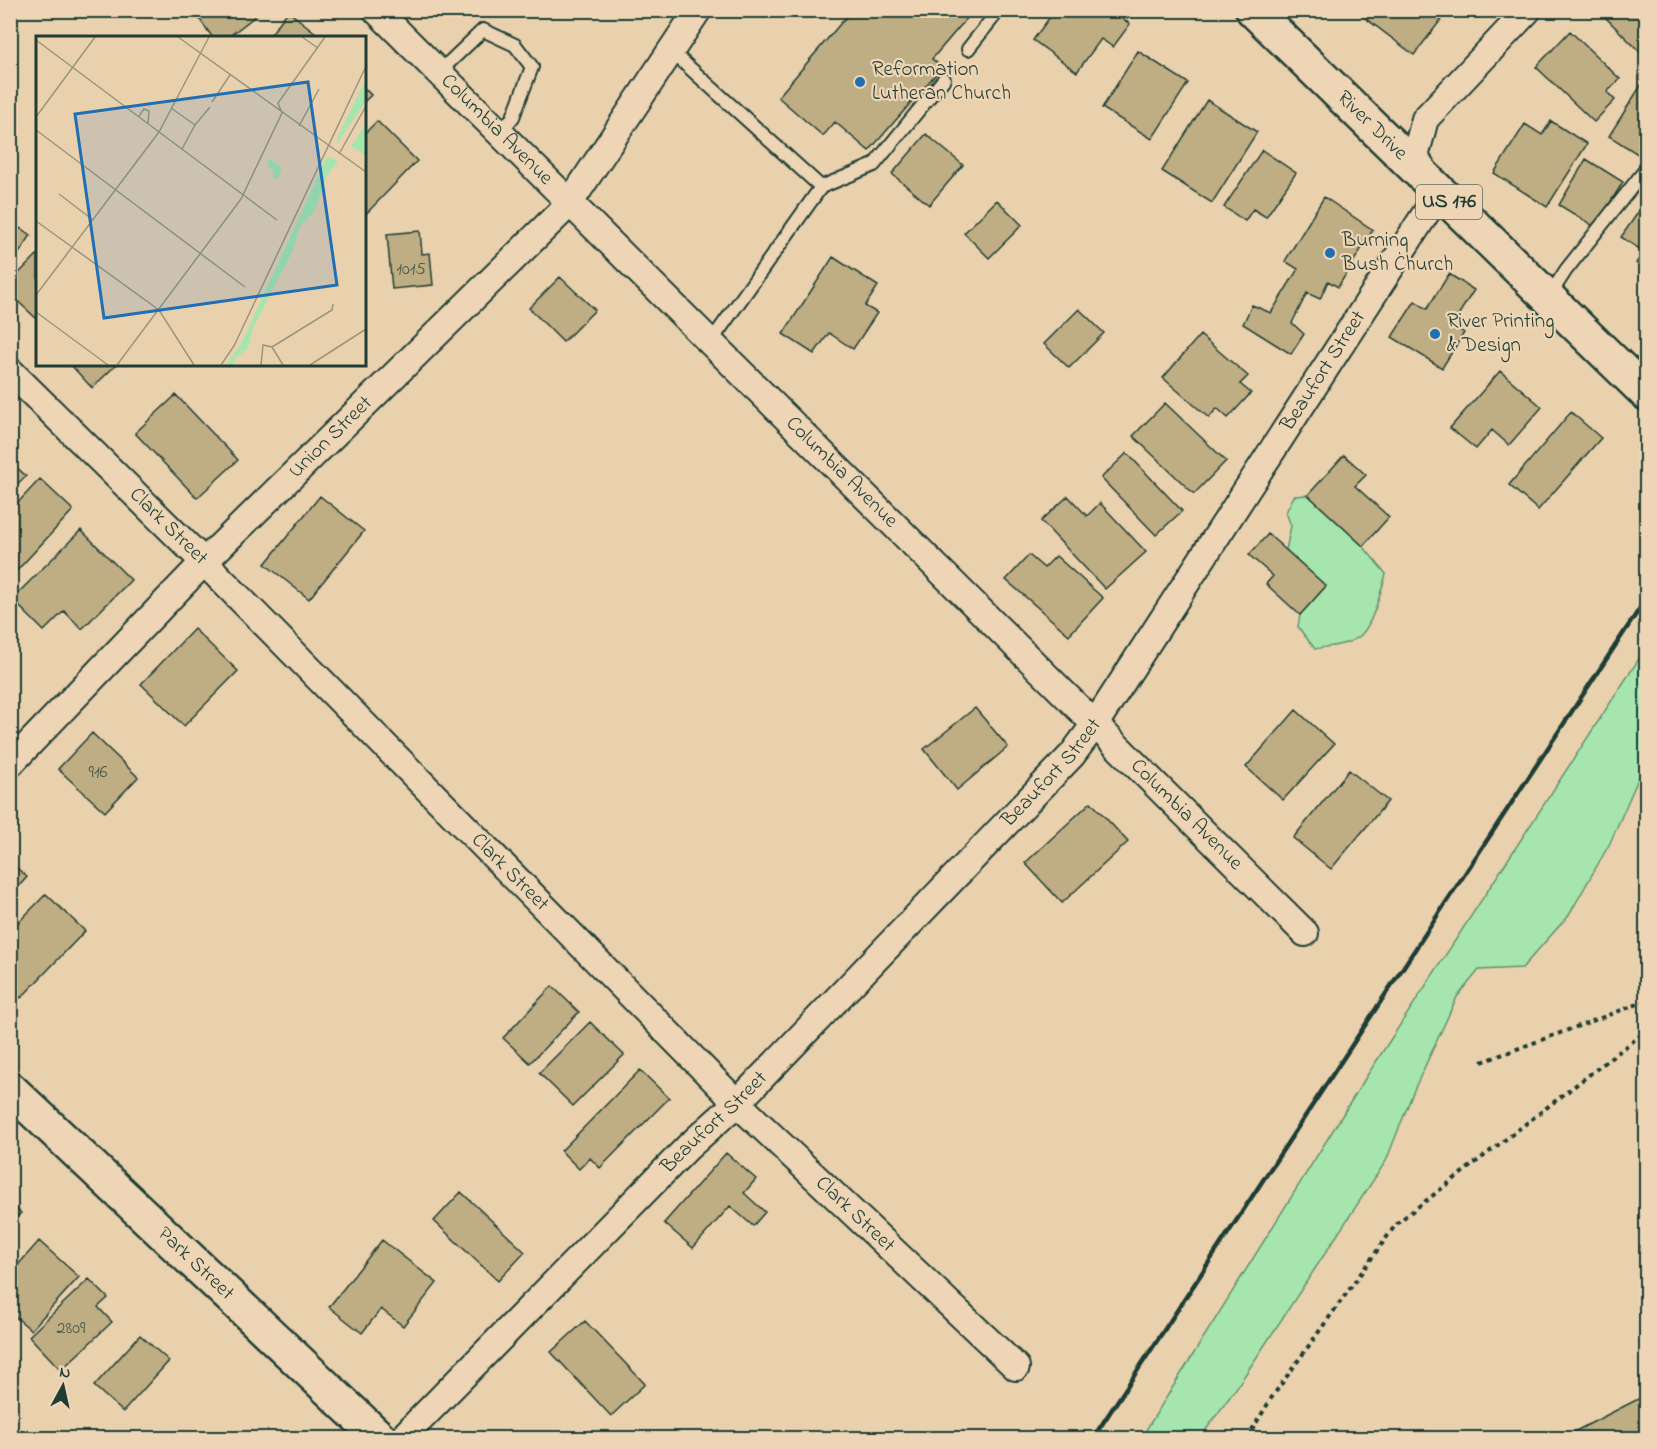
<svg xmlns="http://www.w3.org/2000/svg" width="1657" height="1449" viewBox="0 0 1657 1449" font-family="'Indie Flower',sans-serif">
<rect width="100%" height="100%" fill="#ead1ae"/>
<filter id="ink" filterUnits="userSpaceOnUse"><feTurbulence type="fractalNoise" baseFrequency=".0167" numOctaves="2"/><feDisplacementMap in="SourceGraphic" scale="12" xChannelSelector="R" yChannelSelector="G"/><feConvolveMatrix kernelMatrix="1 2 1 2 8 2 1 2 1" color-interpolation-filters="sRGB"/></filter>
<g filter="url(#ink)">
<path fill="#a6e5ad" stroke="#629170" stroke-width="1.5" d="M1308 495 1363 546 1386 574C1381 591 1373 623 1361 635 1350 645 1329 646 1315 649L1298 627 1300 615 1326 586 1286 550 1291 526 1286 512 1294 496Z
M1646 648V763L1638 779 1610 843 1569 915 1522 968 1479 970 1457 997 1414 1090 1386 1161 1237 1387 1200 1438H1141L1368 1074Z"/>
<path fill="#bfad83" stroke="#1f3d34" stroke-width="1.5" d="M193 10H263L227 38H213Z
M852 10H911L914 13 916 10H974L932 59 942 67 869 151 835 122 823 136 778 97Z
M1055 10H1110L1130 24 1113 47 1101 39 1077 72 1033 40Z
M1369 10H1446L1447 12 1414 55 1364 17Z
M1598 10H1646V58Z
M288 11 321 37 320 38H268Z
M1570 31 1620 79 1607 92 1615 100 1594 122 1536 67Z
M1138 51 1188 83 1152 139 1102 108Z
M1643 82 1646 84V154L1644 158 1609 136Z
M364 88 371 95 364 102Z
M1207 100 1257 132 1212 203 1162 171Z
M377 121 417 161 364 216V134Z
M1551 121 1587 144 1547 207 1494 173 1525 124 1542 135Z
M926 134 963 165 929 205 892 174Z
M1262 150 1296 173 1266 217 1253 209 1245 221 1224 207Z
M1586 159 1623 182 1595 227 1559 205Z
M1324 197 1373 230 1338 287 1328 281 1320 299 1307 293 1292 323 1304 334 1291 354 1243 324 1252 305 1271 313 1298 269 1285 261Z
M997 200 1022 225 989 258 964 233Z
M1646 201V271L1636 263 1644 252 1621 237Z
M10 222 31 235 10 267Z
M420 231 422 254 430 253 433 285 392 289 387 234Z
M38 254V320L10 294V282Z
M833 257 878 286 865 306 877 313 853 349 829 333 814 354 783 334Z
M1449 274 1474 290 1452 325 1464 333 1442 368 1392 337 1415 301 1427 309Z
M560 277 595 310 563 342 529 308Z
M1079 309 1104 333 1069 368 1044 344Z
M1200 335 1248 376 1240 384 1251 393 1228 418 1217 408 1209 418 1163 378Z
M70 364H117L92 388Z
M1500 371 1542 407 1509 445 1492 430 1476 449 1450 428Z
M176 395 238 460 197 498 135 433Z
M1165 403 1226 461 1194 494 1133 436Z
M1571 412 1601 438 1538 510 1509 485Z
M1127 453 1182 511 1156 535 1101 478Z
M1344 455 1366 475 1355 486 1389 517 1363 546 1308 495Z
M10 461 26 476 10 491Z
M40 479 73 510 10 578V511Z
M320 496 364 531 309 599 265 564Z
M1068 496 1087 516 1100 503 1146 552 1105 589 1041 521Z
M81 530 131 580 82 629 64 611 44 631 12 599Z
M1268 534 1326 586 1300 615 1266 584 1273 576 1249 555Z
M1029 555 1044 568 1056 556 1103 598 1069 635 1006 580Z
M194 629 238 671 184 726 141 684Z
M975 708 1008 747 957 790 924 749Z
M1296 710 1334 744 1283 800 1246 767Z
M92 733 138 777 105 812 58 769Z
M1349 770 1388 801 1331 869 1293 838Z
M1091 802 1128 842 1062 903 1025 863Z
M10 862 27 877 10 896Z
M46 894 85 931 21 998 10 988V931Z
M552 986 579 1012 530 1063 503 1038Z
M590 1022 624 1055 573 1106 539 1073Z
M640 1070 669 1098 600 1168 590 1158 579 1169 561 1151Z
M726 1153 756 1179 744 1193 765 1212 753 1226 730 1206 693 1248 664 1223Z
M461 1192 525 1252 498 1281 434 1221Z
M10 1202 21 1213 10 1224Z
M382 1240 437 1283 403 1326 381 1309 362 1333 329 1307Z
M39 1241 79 1277 31 1330 10 1312V1274Z
M89 1279 108 1298 98 1307 112 1322 61 1370 29 1336Z
M585 1321 645 1384 611 1416 551 1352Z
M140 1335 169 1361 123 1412 94 1386Z
M1646 1395V1438H1562Z"/>
<g fill="none" stroke-linecap="round" stroke-linejoin="round">
<g stroke="#1f3d34" stroke-width="16">
<path id="lane" d="M968 49 999 10
M671 51 821 187 710 343
M438 73 483 30 515 45 532 67 513 117 499 134
M821 187 874 165 944 79
M1548 298 1566 270 1646 169"/>
</g>
<g stroke="#1f3d34" stroke-width="30">
<g id="street">
<path id="s1" d="M376 10 1305 933"/>
<path id="s2" d="M10 371 204 562 737 1103 1016 1367"/>
<path id="s3" d="M10 764 204 562 569 204 698 10"/>
<path id="s4" d="M402 1438 688 1147 737 1103 1072 755 1095 724 1439 193 1415 157 1425 119 1528 10"/>
</g>
</g>
<g stroke="#1f3d34" stroke-width="38">
<g id="secondary">
<path id="s5" d="M10 1089 380 1438"/>
</g>
</g>
<g stroke="#1f3d34" stroke-width="38">
<g id="primary">
<path id="s6" d="M1253 10 1646 393"/>
</g>
</g>
<path stroke="#1f3d34" stroke-width="4" stroke-dasharray="4.5 4.5" stroke-linecap="butt" d="M1482 1062 1646 1001
M1247 1438 1272 1397 1397 1223 1646 1031"/>
<use href="#lane" stroke="#edd5b5" stroke-width="12"/>
<use href="#street" stroke="#edd5b5" stroke-width="26"/>
<use href="#secondary" stroke="#edd5b5" stroke-width="33"/>
<use href="#primary" stroke="#edd5b5" stroke-width="33"/>
<path stroke="#1f3d34" stroke-width="4.5" d="M1093 1438 1646 599"/>
</g>
</g>
<g fill="#1f6fb2" stroke="#edd5b5" stroke-width="2">
<circle cx="860" cy="82" r="6"/>
<circle cx="1330" cy="253" r="6"/>
<circle cx="1435" cy="334" r="6"/>
</g>
<g text-anchor="middle" dominant-baseline="central" stroke-width="4.5" stroke-linejoin="round" paint-order="stroke">
<g font-size="18" fill="#475948">
<text x="411" y="270">1015</text>
<text x="98" y="773">916</text>
<text x="71" y="1329">2809</text>
</g>
<rect fill="#edd5b5" stroke="#5d6b5b" stroke-width="1.5" x="1416" y="185" width="66" height="34" rx="4.5"/>
<g font-size="20" font-weight="bold" fill="#1f3d34">
<text x="1449" y="202">US 176</text>
</g>
<g font-size="21" fill="#1f3d34" stroke="#edd5b5" text-anchor="start">
<text x="872" y="70">Reformation<tspan x="872" dy="24">Lutheran Church</tspan></text>
<text x="1342" y="241">Burning<tspan x="1342" dy="24">Bush Church</tspan></text>
<text x="1447" y="322">River Printing<tspan x="1447" dy="24">&amp; Design</tspan></text>
</g>
<g font-size="21" fill="#1f3d34" stroke="#edd5b5">
<text stroke="none"><textPath href="#s6" startOffset="166">River Drive</textPath></text>
<text stroke="none"><textPath href="#s1" startOffset="170">Columbia Avenue</textPath></text>
<text stroke="none"><textPath href="#s4" startOffset="1416">Beaufort Street</textPath></text>
<text stroke="none"><textPath href="#s3" startOffset="458">Union Street</textPath></text>
<text stroke="none"><textPath href="#s1" startOffset="656">Columbia Avenue</textPath></text>
<text stroke="none"><textPath href="#s2" startOffset="222">Clark Street</textPath></text>
<text stroke="none"><textPath href="#s4" startOffset="930">Beaufort Street</textPath></text>
<text stroke="none"><textPath href="#s1" startOffset="1142">Columbia Avenue</textPath></text>
<text stroke="none"><textPath href="#s2" startOffset="708">Clark Street</textPath></text>
<text stroke="none"><textPath href="#s4" startOffset="444">Beaufort Street</textPath></text>
<text stroke="none"><textPath href="#s2" startOffset="1194">Clark Street</textPath></text>
<text stroke="none"><textPath href="#s5" startOffset="255">Park Street</textPath></text>
</g>
</g>
<g transform="translate(36 36)">
<rect width="330" height="330" fill="#ead1ae"/>
<path d="M330 43V65L301 108 302 100ZM330 88V120L315 110ZM295 121 302 126 291 139 278 176 264 190 257 214 217 292 212 312 200 322 197 329H190L205 308 290 123ZM233 122 246 132 243 141 237 144V135L231 130Z" fill="#a6e5ad"/>
<path fill="none" stroke="#99967d" stroke-width="1.5" d="M142 1 330 136M266 1 282 12M0 4 241 184M176 66 194 39M135 72 159 89 146 113M103 80 108 73 113 75 112 87M0 81 59 1M159 89 174 71M263 90 283 53M0 94 209 251M303 118 330 70M23 158 57 184M0 185 123 274 158 329M0 259 123 96 173 1M0 276 72 329M236 311 296 274 297 268M81 329 205 163 246 77 242 67 289 1M185 329 198 310 330 30M225 329 227 309 236 311 247 329M274 329 330 293"/>
<path fill="#1f6fb2" fill-opacity="0.15" stroke="#1f6fb2" stroke-width="3" d="M272 46 301 249 68 282 39 78Z"/>
<rect width="330" height="330" fill="none" stroke="#1f3d34" stroke-width="3"/>
</g>
<rect width="1657" height="1449" fill="none" stroke="#edd5b5" stroke-width="36"/>
<rect x="18" y="18" width="1621" height="1413" fill="none" stroke="#1f3d34" stroke-width="2" filter="url(#ink)"/>
<g transform="translate(63 1386) rotate(8)" stroke="#edd5b5" stroke-width="4.5" paint-order="stroke">
<path d="M0-4.5L10 22L0 15L-10 22Z" fill="#1f3d34"/>
<text y="-9" font-size="16" font-weight="bold" text-anchor="middle" fill="#1f3d34">N</text>
</g>
</svg>
